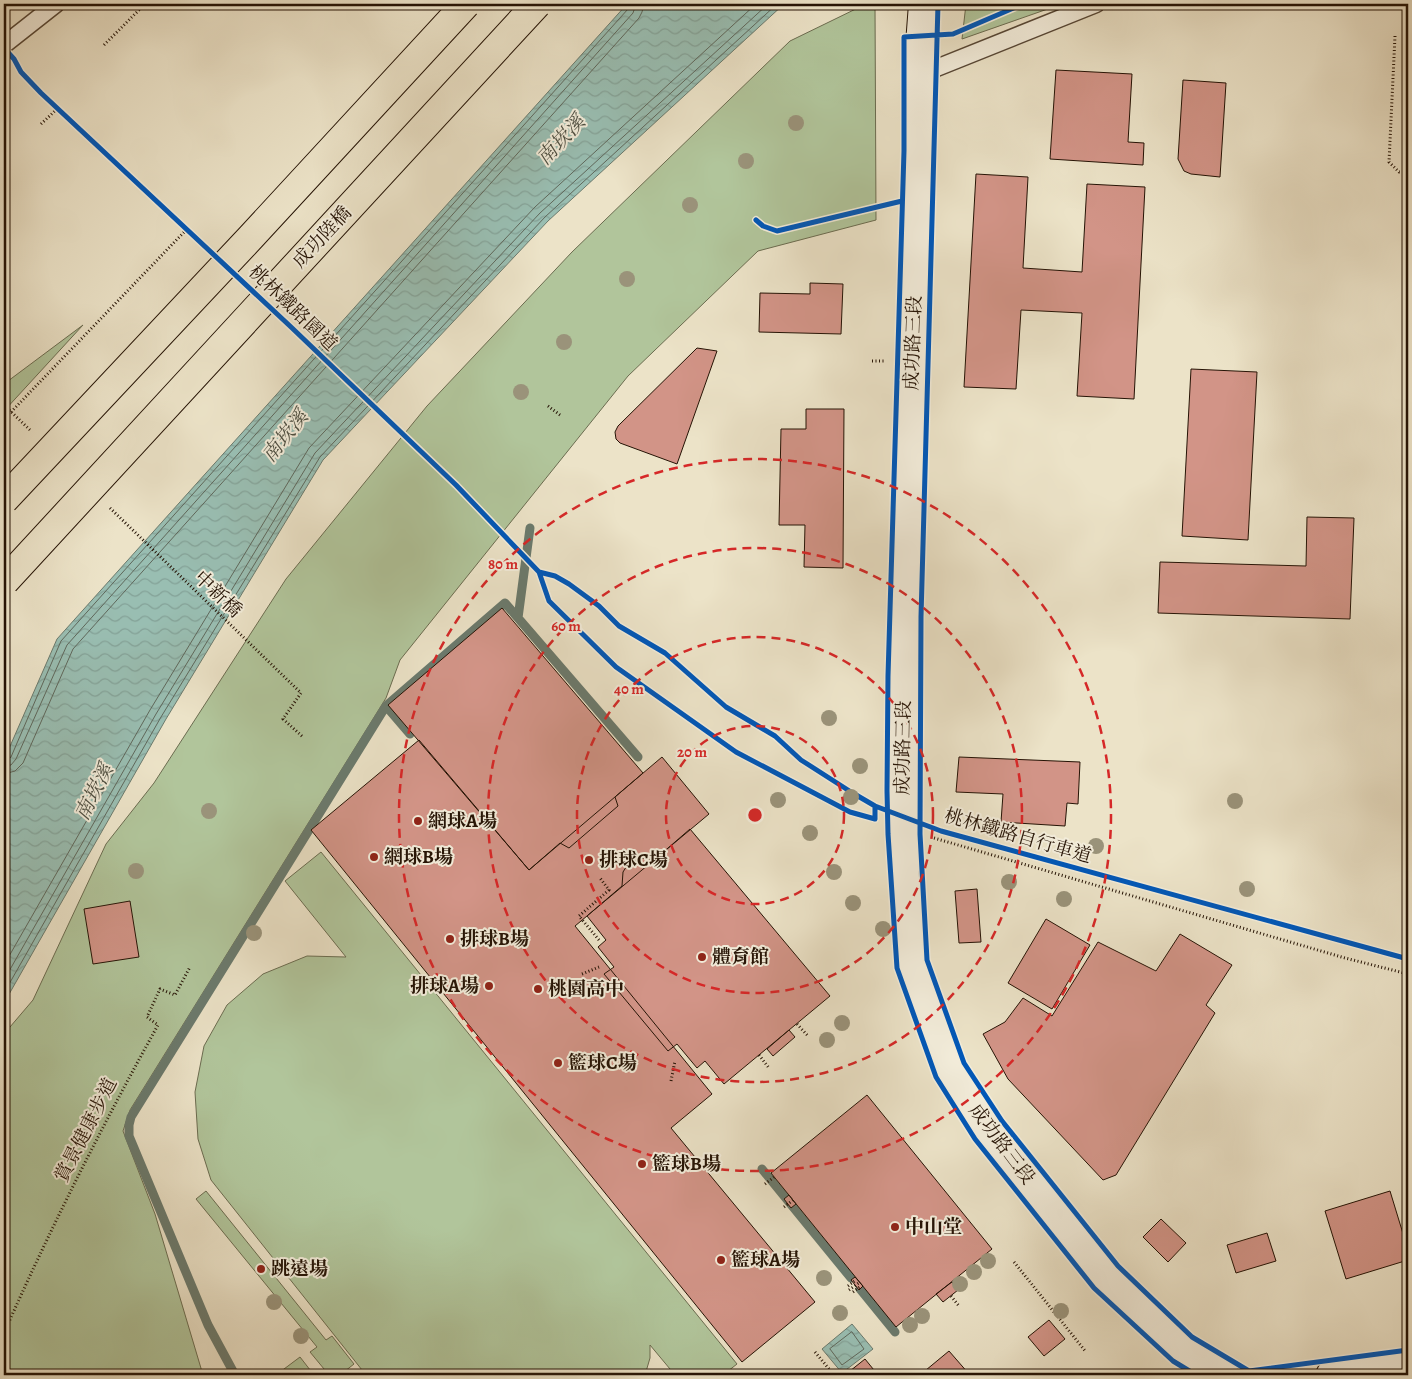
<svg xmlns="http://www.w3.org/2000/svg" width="1412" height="1379" viewBox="0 0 1412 1379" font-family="Alegreya,'Noto Serif TC',serif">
<defs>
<pattern id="water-waves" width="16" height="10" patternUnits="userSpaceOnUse" patternTransform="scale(1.25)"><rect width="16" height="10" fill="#99beb2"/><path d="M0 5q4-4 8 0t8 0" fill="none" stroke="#84a298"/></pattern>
</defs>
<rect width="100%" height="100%" fill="#ece3c8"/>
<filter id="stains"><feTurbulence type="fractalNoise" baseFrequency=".004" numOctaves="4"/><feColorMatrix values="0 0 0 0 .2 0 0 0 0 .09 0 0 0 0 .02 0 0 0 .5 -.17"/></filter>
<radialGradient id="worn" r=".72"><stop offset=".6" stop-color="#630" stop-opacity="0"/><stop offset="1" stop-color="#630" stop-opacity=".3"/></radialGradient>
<path fill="#b1c59b" stroke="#6b6c50" d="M866 4H875L876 220 758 251 628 376 400 660 386 698 130 1110 123 1131 155 1214 203 1375H4V1034L33 1000 106 844 154 783 286 579 427 406 572 252 790 41Z
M966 4H1062L962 39Z
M83 325 4 411V384Z
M321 852 737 1364 723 1375H675L650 1345V1358L645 1375H366L211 1180 198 1139 195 1092 204 1046 227 1005 263 974 307 956 346 957 285 881Z
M206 1191 326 1340 332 1336 354 1364 340 1375H329L310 1352 317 1347 196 1199Z
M300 1357 314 1375H276Z"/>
<path fill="url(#water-waves)" stroke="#6b7a6d" d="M627 4H784L548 221 323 460 166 719 4 1003V760L57 639Z
M852 1324 873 1349 842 1373 822 1349Z"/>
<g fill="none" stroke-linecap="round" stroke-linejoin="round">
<path stroke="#5f685c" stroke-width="1" d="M4 760H8L11 757 61 641 628 9 630 4
M4 766 11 765 16 759 67 645 633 13 636 4
M4 774 15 771 23 763 73 649 639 18 642 12 644 4
M4 965 150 710 309 448 535 207 756 4
M4 980 156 714 315 453 540 213 768 4
M4 993 161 717 320 457 545 217 777 4
M852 1332 864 1349 842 1365 830 1349Z"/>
<path stroke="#6b7a6d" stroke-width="9" d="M518 618 638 757
M386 706 410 734
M762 1169 851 1278
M860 1289 895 1332
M235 1375 208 1325 129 1136V1125L131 1117 386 706 505 603 518 618 530 528"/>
</g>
<path fill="#d29487" stroke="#251305" d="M1056 70 1132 74 1128 142 1144 143 1143 165 1050 159Z
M1183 80 1226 83 1220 177 1191 174 1184 171 1178 159Z
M976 174 1028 177 1023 268 1082 272 1087 184 1145 187 1134 399 1077 396 1082 313 1021 310 1016 389 964 387Z
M810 283 843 284 841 334 759 332 760 293 810 294Z
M697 348 717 351 677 464 620 443 616 439 615 432 618 426Z
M1191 369 1257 372 1248 540 1182 536Z
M806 409H844L843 568 804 567 805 525H779L781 429H806Z
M1307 517 1354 518 1350 619 1158 613 1160 562 1306 566Z
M502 608 643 773 615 797 618 806 569 848 560 843 529 870 388 705Z
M419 740 529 870 662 757 709 814 575 926 712 1094 671 1128 815 1302 742 1362 311 830Z
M959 757 1080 762 1078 804 1067 803 1065 826 1001 822 1003 794 956 792Z
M690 829 830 996 724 1084 705 1061 697 1068 677 1044 668 1051 604 974 614 967 598 947 606 940 587 916 622 886 623 872 628 864 639 859 646 858 653 861Z
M977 889 981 942 959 943 955 891Z
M130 901 139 957 93 964 84 909Z
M1046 919 1090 945 1052 1009 1008 983Z
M1180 934 1232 965 1206 1005 1215 1013 1116 1175 1103 1180 1008 1079 983 1034 1005 1022 1023 998 1052 1016 1098 942 1156 971Z
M789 1030 795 1037 773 1056 767 1049Z
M867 1095 992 1249 896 1327 771 1173Z
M1390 1191 1408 1250V1260L1346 1279 1325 1211Z
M789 1195 796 1204 791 1208 784 1199Z
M1161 1219 1186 1243 1168 1262 1143 1237Z
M1267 1233 1276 1261 1236 1273 1227 1245Z
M855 1277 863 1286 859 1290 851 1280Z
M952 1282 958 1290 943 1302 936 1294Z
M1049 1320 1065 1339 1044 1356 1028 1337Z
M949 1351 969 1374 971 1371 975 1375H920Z
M865 1359 878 1375H845Z"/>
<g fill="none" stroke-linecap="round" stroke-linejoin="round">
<g stroke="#574736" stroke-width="19">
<path id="lane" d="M4 45 56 4
M919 75 1096 4"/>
</g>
<g stroke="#251305" stroke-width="30">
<path id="secondary" d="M923 4 920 44 918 168 904 684V866L912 963 919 987 949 1069 988 1130 1104 1276 1182 1349 1225 1375
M1330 1375 1408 1365"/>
</g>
<path stroke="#251305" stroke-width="3" stroke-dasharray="1 2.5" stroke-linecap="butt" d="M1395 36 1389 162 1399 172H1408
M104 45 145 4
M41 124 58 108
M1406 335V352L1408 354
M872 361H884
M4 405 30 430
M548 406 560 415
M11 412 187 229
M110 508 301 693 283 719 303 737
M539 572 549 601 616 667 736 752 850 812 875 819
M934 838 1345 958 1408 974
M599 940 579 916 609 890 600 878
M582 974 599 967
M797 1024 808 1036
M759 1055 769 1068
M671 1081 675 1061
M765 1184 774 1177
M784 1207 793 1200
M1014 1262 1086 1352
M848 1286 856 1280
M849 1290 860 1282
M853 1292 861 1286
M951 1296 959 1306
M834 1312 837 1311
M4 1333C51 1227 102 1126 158 1025L147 1017 160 989 175 995 190 967
M815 1352 834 1375"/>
<use href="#lane" stroke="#f3eddb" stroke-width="16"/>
<use href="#secondary" stroke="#f3eddb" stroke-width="28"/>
<g stroke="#251305" stroke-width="30" stroke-linecap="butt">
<path id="primary-bridge" d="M4 500 251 237 466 4
M5 581 537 4"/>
</g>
<use href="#primary-bridge" stroke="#ece3c8" stroke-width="28"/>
<g stroke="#f3eddb" stroke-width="8">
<path id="cycleway" d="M938 4 921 617 920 834 927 960 964 1063 1002 1121 1118 1266 1192 1337 1249 1371 1408 1350
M1023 4 953 34 904 37V151L888 676 887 791 888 834 897 968 936 1077 975 1139 1094 1288 1173 1361 1196 1375
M4 48 14 59 21 72 41 93 291 327 456 485 539 572 549 601 616 667 736 752 850 812 875 819V806
M756 220 763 226 777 231 902 201
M539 572 555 576 569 584 599 606 619 626 665 653 726 707 775 736 801 760 851 792 875 806 941 831 1408 959"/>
</g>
<use href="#cycleway" stroke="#0057b8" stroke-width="5"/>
</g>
<g fill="#9a937a">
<circle cx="796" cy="123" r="8"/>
<circle cx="746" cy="161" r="8"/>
<circle cx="690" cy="205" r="8"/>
<circle cx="627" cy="279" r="8"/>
<circle cx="564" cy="342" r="8"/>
<circle cx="521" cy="392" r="8"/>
<circle cx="829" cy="718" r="8"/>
<circle cx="860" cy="766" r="8"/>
<circle cx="851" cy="797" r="8"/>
<circle cx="778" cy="800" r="8"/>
<circle cx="1235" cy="801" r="8"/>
<circle cx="209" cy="811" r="8"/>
<circle cx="810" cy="833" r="8"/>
<circle cx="1096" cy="846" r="8"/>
<circle cx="136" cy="871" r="8"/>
<circle cx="834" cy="872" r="8"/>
<circle cx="1009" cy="882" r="8"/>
<circle cx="1247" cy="889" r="8"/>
<circle cx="1064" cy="899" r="8"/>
<circle cx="853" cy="903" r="8"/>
<circle cx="883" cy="929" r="8"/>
<circle cx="254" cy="933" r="8"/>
<circle cx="842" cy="1023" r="8"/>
<circle cx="827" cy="1040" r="8"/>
<circle cx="988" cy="1261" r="8"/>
<circle cx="974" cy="1272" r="8"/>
<circle cx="824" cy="1278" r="8"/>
<circle cx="960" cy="1284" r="8"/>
<circle cx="274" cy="1302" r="8"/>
<circle cx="1061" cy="1311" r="8"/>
<circle cx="840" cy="1313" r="8"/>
<circle cx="922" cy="1316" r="8"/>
<circle cx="910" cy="1325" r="8"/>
<circle cx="301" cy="1336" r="8"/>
</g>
<g fill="none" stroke="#d62828" stroke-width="2.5" stroke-dasharray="9 6">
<circle cx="755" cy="815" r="89"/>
<circle cx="755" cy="815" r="178"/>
<circle cx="755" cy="815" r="267"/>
<circle cx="755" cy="815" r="356"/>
</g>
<g fill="#8f2418" stroke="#f3eddb" stroke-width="2">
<circle cx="418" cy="821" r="5"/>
<circle cx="374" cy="857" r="5"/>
<circle cx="589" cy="860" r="5"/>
<circle cx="450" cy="939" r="5"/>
<circle cx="702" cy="957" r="5"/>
<circle cx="489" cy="986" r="5"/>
<circle cx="538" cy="989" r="5"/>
<circle cx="558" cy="1063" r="5"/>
<circle cx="642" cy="1164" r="5"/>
<circle cx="895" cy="1227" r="5"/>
<circle cx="721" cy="1260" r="5"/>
<circle cx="261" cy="1269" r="5"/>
</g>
<g text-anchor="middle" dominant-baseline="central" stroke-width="4" stroke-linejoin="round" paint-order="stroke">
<g font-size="19" fill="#251305" stroke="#f3eddb">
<text transform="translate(322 237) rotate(-47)">成功陸橋</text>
<text transform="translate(293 308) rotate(44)">桃林鐵路園道</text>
<text transform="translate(913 343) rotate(-88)">成功路三段</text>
<text transform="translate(218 594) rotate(44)">中新橋</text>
<text transform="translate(903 748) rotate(-89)">成功路三段</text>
<text transform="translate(1018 836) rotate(16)">桃林鐵路自行車道</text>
<text transform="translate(86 1130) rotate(-63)">賞景健康步道</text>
<text transform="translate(1002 1144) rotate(53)">成功路三段</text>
</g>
<g font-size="19" font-weight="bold" fill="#251305" stroke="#f3eddb" text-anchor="start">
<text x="428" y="821">網球A場</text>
<text x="384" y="857">網球B場</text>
<text x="599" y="860">排球C場</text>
<text x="460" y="939">排球B場</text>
<text x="712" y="957">體育館</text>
<text x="479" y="986" text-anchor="end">排球A場</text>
<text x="548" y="989">桃園高中</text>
<text x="568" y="1063">籃球C場</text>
<text x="652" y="1164">籃球B場</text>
<text x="905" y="1227">中山堂</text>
<text x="731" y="1260">籃球A場</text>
<text x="271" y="1269">跳遠場</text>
</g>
<g font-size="20" font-style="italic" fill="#4e4f42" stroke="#f3eddb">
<text transform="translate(561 140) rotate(-47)">南崁溪</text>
<text transform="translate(285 436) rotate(-51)">南崁溪</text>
<text transform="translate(94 792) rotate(-63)">南崁溪</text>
</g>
</g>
<circle cx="755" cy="815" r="8" fill="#d62828" stroke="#f3eddb" stroke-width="2.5"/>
<g font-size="15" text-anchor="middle" font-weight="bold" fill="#d62828" stroke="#f3eddb" stroke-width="4" stroke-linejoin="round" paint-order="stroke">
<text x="503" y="569">80 m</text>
<text x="566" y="631">60 m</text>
<text x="629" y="694">40 m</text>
<text x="692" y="757">20 m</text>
</g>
<rect width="1412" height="1379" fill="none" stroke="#ece3c8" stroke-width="20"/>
<rect x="5" y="5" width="1402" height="1369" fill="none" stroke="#251305" stroke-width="2.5"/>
<rect x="10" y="10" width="1392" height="1359" fill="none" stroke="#251305"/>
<rect width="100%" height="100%" filter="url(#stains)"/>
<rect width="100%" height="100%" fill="url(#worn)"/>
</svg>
